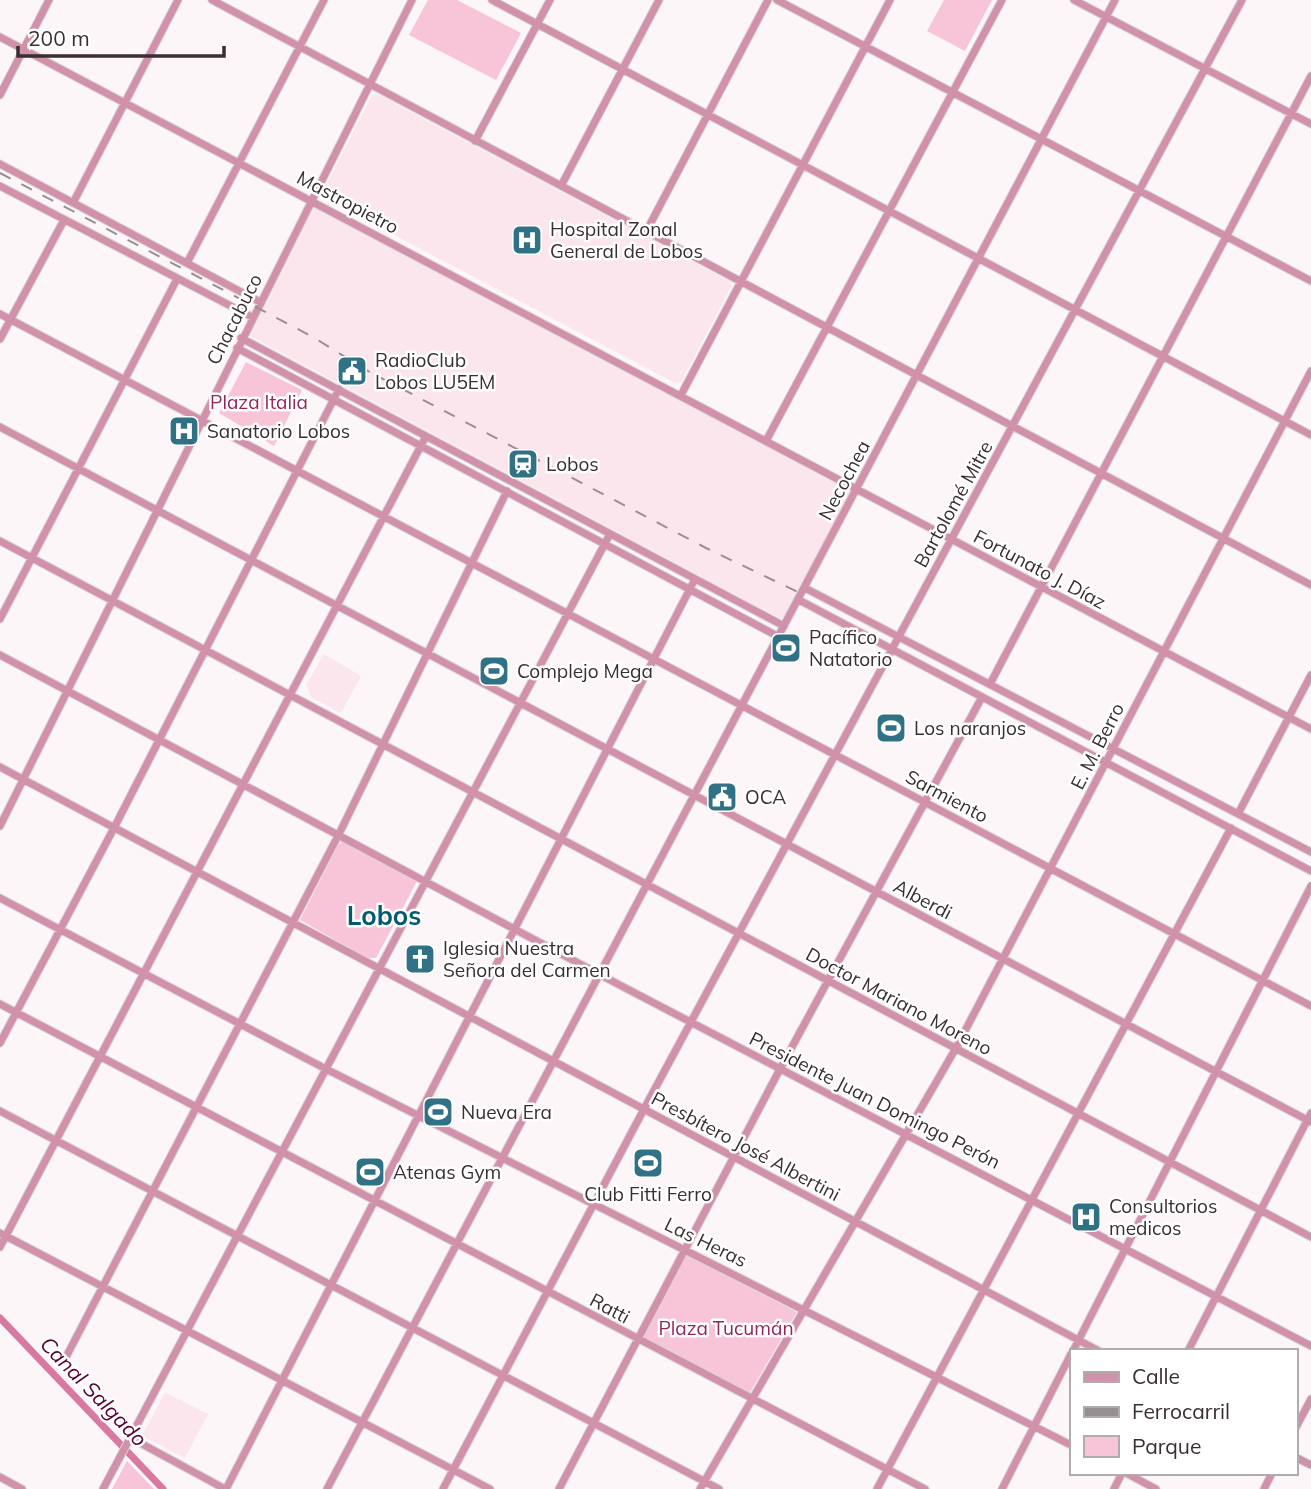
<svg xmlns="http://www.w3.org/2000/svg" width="1311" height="1489" viewBox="0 0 1311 1489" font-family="Mulish,sans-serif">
<rect width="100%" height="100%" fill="#fcf6f8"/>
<path fill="#fce6ee" d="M377 94 731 282V287L681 382 675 383 324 198 323 191 372 95Z
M312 205 851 491 783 620 248 335Z
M324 654 361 676 341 713 311 697 306 685Z
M165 1392 208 1414 185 1458 142 1436Z"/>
<path fill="#f8c4d7" d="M428 0H457L521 33 496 80 409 35Z
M944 0H992L965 51 927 31Z
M246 362 302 390 274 446 219 413Z
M343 841 415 879 416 883 376 958H367L300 920 338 845Z
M686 1255 797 1312 749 1394 642 1337Z
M127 1461 154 1489H112Z"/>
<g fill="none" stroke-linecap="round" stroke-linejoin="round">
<path stroke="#d779a0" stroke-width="7" d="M0 1318 163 1489"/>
<g stroke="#d9d2d4" stroke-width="9">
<path id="street" d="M212 0 1311 585
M492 0 1311 435
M777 0 1311 281
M1074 0 1311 124
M0 37 1311 729
M0 95 49 0
M475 141 550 0
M0 164 260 302
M0 186 252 317
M561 186 659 0
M73 203 178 0
M646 232 768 0
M187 263 324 0
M0 314 1311 1006
M241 338 784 626
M0 339 64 220
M237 348 779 637
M681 395 890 0
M0 427 1311 1122
M766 441 1002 0
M0 541 1311 1237
M805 588 1311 852
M799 600 1311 871
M0 619 177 279
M0 655 612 981 1311 1346
M990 684 1311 76
M0 767 1099 1351
M1238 814 1311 675
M0 826 412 0
M0 898 326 1069 1071 1445
M0 1004 925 1489
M0 1043 114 828 339 389
M0 1111 719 1489
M0 1233 490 1489
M0 1247 426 436
M1073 1351 1311 886
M1188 1351 1311 1113
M66 1357 339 834 507 491
M1295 1429 1311 1399
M131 1438 225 1489
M1295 1457 1311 1465
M1126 1473 1156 1489
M0 1477 22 1489
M103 1489 610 534
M226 1489 695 579
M327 1489 1115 0
M443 1489 644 1109 1242 0
M559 1489 780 1069 982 697
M700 1489 956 1048 1311 371
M877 1489 1231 828
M1002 1489 1071 1354
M1114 1489 1122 1473
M1264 1489 1272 1473"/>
</g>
<use href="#street" stroke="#d191aa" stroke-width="7"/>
<path stroke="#988f92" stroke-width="2" stroke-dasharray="12 12" stroke-linecap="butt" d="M0 173 313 337 366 370 706 548 802 594"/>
</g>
<defs>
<g id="hospital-square" transform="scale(1.575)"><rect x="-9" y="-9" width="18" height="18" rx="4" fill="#317185" stroke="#fff"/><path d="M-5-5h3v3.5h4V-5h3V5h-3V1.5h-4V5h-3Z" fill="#fff"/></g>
<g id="civic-square" transform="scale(1.575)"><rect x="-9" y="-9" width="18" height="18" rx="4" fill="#317185" stroke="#fff"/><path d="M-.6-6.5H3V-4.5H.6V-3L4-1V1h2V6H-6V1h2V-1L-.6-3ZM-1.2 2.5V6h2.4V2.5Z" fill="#fff"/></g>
<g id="station-square" transform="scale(1.575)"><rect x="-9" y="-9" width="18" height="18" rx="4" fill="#317185" stroke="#fff"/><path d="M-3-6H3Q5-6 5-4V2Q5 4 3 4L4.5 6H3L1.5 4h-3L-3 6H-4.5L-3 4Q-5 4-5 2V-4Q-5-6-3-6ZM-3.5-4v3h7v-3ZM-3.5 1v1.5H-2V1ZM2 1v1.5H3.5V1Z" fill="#fff"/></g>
<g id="stadium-square" transform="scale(1.575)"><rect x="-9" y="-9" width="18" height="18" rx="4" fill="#317185" stroke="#fff"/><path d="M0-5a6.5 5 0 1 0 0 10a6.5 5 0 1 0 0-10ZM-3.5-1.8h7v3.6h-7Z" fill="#fff"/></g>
<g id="church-square" transform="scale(1.575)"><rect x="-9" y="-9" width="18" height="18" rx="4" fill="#317185" stroke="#fff"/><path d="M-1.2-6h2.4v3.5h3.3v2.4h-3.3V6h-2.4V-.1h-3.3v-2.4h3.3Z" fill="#fff"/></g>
</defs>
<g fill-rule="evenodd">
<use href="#hospital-square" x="527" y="240"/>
<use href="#civic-square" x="352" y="371"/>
<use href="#hospital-square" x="184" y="431"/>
<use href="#station-square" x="523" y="464"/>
<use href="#stadium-square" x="786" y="648"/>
<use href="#stadium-square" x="494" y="671"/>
<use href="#stadium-square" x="891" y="728"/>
<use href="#civic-square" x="722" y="797"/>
<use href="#church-square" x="420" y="959"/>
<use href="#stadium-square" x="438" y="1112"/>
<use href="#stadium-square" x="648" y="1163"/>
<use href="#stadium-square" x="370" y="1172"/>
<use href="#hospital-square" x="1086" y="1217"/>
</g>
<g text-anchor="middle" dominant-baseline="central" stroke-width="5" stroke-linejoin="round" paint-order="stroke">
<g font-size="19" fill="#392e32" stroke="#fff">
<text transform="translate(348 202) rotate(28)">Mastropietro</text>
<text transform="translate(234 319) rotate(-63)">Chacabuco</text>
<text transform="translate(844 480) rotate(-62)">Necochea</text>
<text transform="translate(953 504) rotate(-61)">Bartolomé Mitre</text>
<text transform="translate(1040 569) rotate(28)">Fortunato J. Díaz</text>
<text transform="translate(1097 746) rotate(-63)">E. M. Berro</text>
<text transform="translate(947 796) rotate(28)">Sarmiento</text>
<text transform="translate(923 899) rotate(28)">Alberdi</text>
<text transform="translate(899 1001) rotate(28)">Doctor Mariano Moreno</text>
<text transform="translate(875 1100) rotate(27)">Presidente Juan Domingo Perón</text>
<text transform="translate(746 1146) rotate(28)">Presbítero José Albertini</text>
<text transform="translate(706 1242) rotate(26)">Las Heras</text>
<text transform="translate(610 1308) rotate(28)">Ratti</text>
</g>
<g font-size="19" fill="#392e32" stroke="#fff" text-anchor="start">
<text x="550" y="229">Hospital Zonal<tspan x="550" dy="22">General de Lobos</tspan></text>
<text x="375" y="360">RadioClub<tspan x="375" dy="22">Lobos LU5EM</tspan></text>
<text x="207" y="431">Sanatorio Lobos</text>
<text x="546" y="464">Lobos</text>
<text x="809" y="637">Pacífico<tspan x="809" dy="22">Natatorio</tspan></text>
<text x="517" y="671">Complejo Mega</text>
<text x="914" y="728">Los naranjos</text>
<text x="745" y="797">OCA</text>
<text x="443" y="948">Iglesia Nuestra<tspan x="443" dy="22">Señora del Carmen</tspan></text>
<text x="461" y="1112">Nueva Era</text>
<text x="393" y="1172">Atenas Gym</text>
<text x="648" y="1194" text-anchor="middle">Club Fitti Ferro</text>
<text x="1109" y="1206">Consultorios<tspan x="1109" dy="22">medicos</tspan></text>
</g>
<g font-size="19" fill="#93245c" stroke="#fff">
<text x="259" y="402">Plaza Italia</text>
<text x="726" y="1328">Plaza Tucumán</text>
</g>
<g font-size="21" font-style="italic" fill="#590132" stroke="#fff">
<text transform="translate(94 1391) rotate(46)">Canal Salgado</text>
</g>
<g font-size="26" font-weight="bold" fill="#005b70" stroke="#fff">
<text x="384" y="915">Lobos</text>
</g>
</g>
<rect x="1070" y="1349" width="228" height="126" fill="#ffffff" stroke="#b0abad" stroke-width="2"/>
<rect x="1084" y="1372" width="35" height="10" fill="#d191aa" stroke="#b0abad" stroke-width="2"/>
<text x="1132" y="1384" font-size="21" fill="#392e32">Calle</text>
<rect x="1084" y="1407" width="35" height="10" fill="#988f92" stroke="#b0abad" stroke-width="2"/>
<text x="1132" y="1419" font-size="21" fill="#392e32">Ferrocarril</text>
<rect x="1084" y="1436" width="35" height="21" fill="#f8c4d7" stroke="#b0abad" stroke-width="2"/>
<text x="1132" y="1454" font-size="21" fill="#392e32">Parque</text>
<path d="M18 46v10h206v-10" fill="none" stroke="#392e32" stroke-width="3.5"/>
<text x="28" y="46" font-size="21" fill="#392e32" stroke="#ffffff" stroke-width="5" paint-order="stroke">200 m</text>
</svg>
